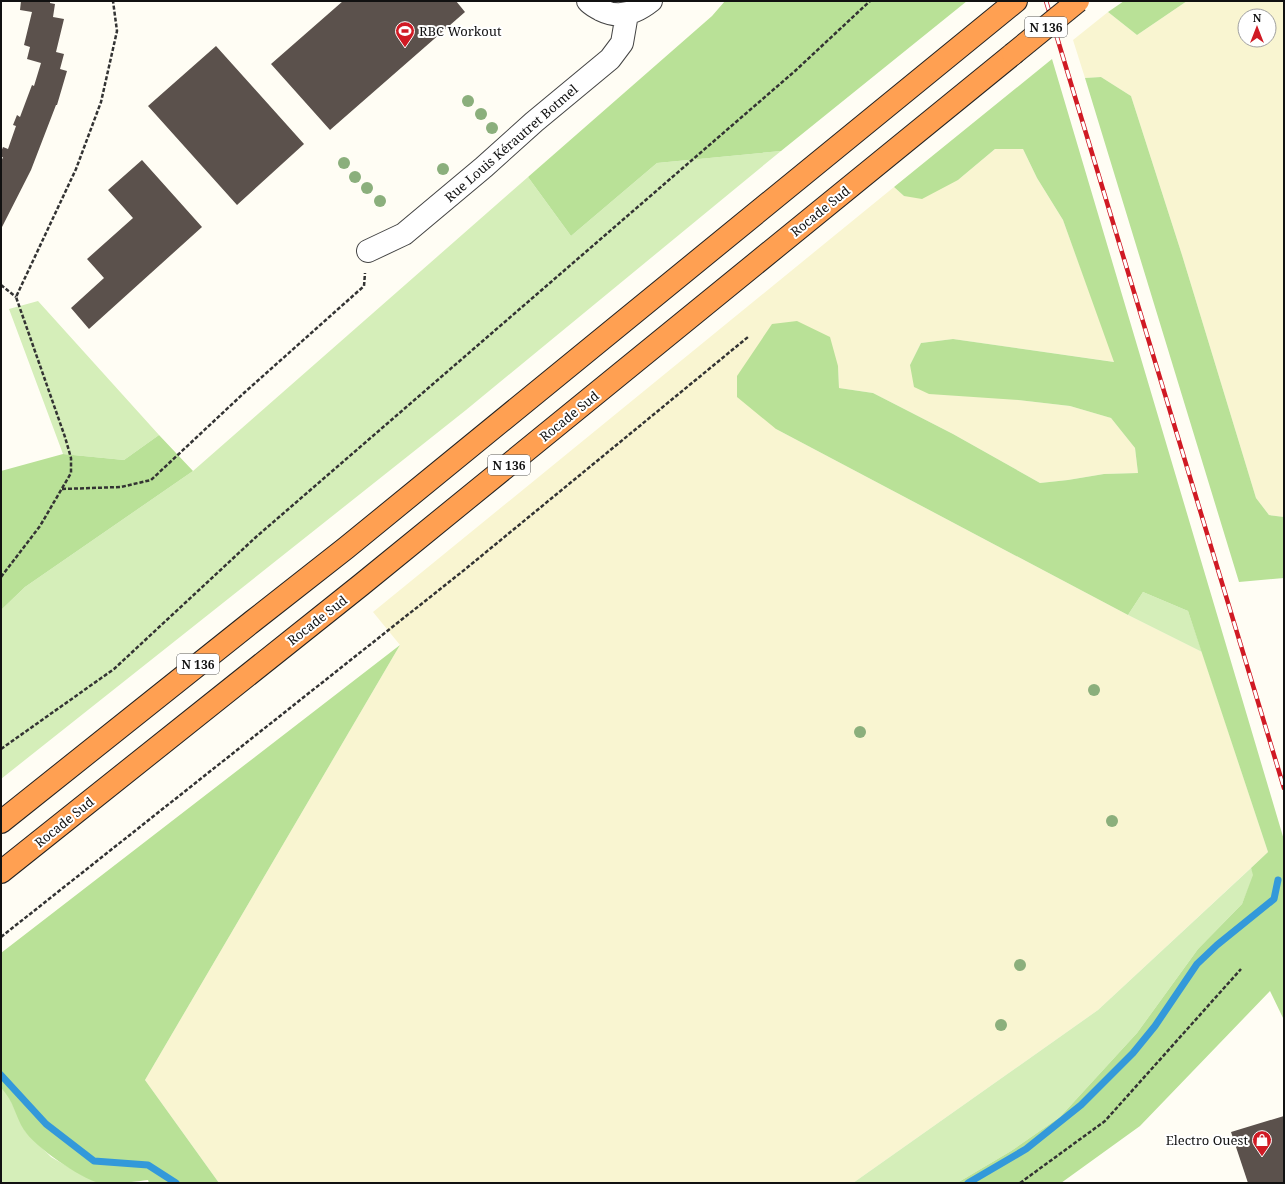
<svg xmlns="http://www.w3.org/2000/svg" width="1285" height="1184" viewBox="0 0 1285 1184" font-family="'Noto Serif',serif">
<rect width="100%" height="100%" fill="#fffdf4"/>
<path fill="#f9f5d1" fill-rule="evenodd" d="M1187 1H1284V517L1269 515 1256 498 1182 255 1131 96 1101 77 1085 78 1073 40 1108 12 1137 35ZM1245 16H1269V40H1245Z
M995 149H1023L1037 178 1063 220 1115 362 953 339 921 343 910 365 1018 400 1070 406 1111 418 1135 448 1138 473 1104 474 1068 480 1040 483 953 434 873 393 839 388 838 366 776 429 1128 615 1202 652 1268 852 1098 1010 853 1183H219L145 1080 400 645 373 612 894 187 904 196 958 180Z"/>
<path fill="#d5eeb9" d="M781 151 466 410 1 779V610L25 587 193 471 528 177 571 236 657 163Z
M38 301 159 435 124 460 63 454 9 309Z
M1143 592 1188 611 1202 652 1128 615Z
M1251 868 1254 875 1242 904 1198 949 1137 1033 1060 1117 1011 1151 957 1183H853L1098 1010Z
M1 1088 8 1095 25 1131 51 1157 82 1175 100 1183H1Z"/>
<path fill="#b9e197" d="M725 1H967L781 151 657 163 571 236 528 177 712 16Z
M1124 1H1187L1137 35 1108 12Z
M1052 59 1284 840V1020L1270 991 1140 1126 1061 1183H957L1011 1151 1060 1117 1137 1033 1198 949 1242 904 1253 875 1251 868 1268 852 1188 611 1143 592 1128 615 776 429 737 397V376L772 324 797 321 830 337 838 366 839 388 873 393 953 434 1040 483 1068 480 1104 474 1138 473 1135 448 1111 418 1070 406 1018 400 929 394 914 387 910 365 921 343 953 339 1114 362 1063 220 1037 178 1023 149H995L958 180 922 199 904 196 894 187Z
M1101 77 1131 96 1182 255 1256 498 1269 515 1284 517V578L1239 582 1085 78Z
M159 435 193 471 25 587 1 610V471L63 454 124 460Z
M400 645 145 1080 219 1183H149L148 1180C135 1182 112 1184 99 1183 80 1178 35 1147 24 1130 15 1116 14 1101 1 1088V953Z"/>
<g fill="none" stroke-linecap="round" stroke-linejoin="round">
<path stroke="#3399da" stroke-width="7" d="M1 1075 46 1124 94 1161 148 1165 176 1183
M968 1183 1026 1149 1081 1105 1133 1053 1155 1026 1197 964 1217 945 1274 899 1278 880"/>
</g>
<path fill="#5b514c" d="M21 1H50V3L55 4 53 17 64 19 56 52 64 54 60 69 67 71 57 105H56L31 170 1 229V162L3 157H1V152L3 147 8 149 16 126 13 125 17 115 20 117 32 85 34 86 41 63 27 59 30 47 24 45 32 12 20 10Z
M343 1H456L465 12 330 130 271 64Z
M216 46 304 144 237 205 148 106Z
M142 160 202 227 89 329 71 308 104 278 87 259 133 218 108 190Z
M1284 1116V1183H1248L1231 1132Z"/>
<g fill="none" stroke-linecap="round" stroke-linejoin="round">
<g stroke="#444" stroke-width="24">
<path id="minor" d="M588 1C591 5 596 7 601 10 619 19 636 13 651 1
M368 251 404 234 484 167 534 122 610 59 622 43 627 14"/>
</g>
<g stroke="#222" stroke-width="24">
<path id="highway" d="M1 822 253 621 346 548 1016 1
M1 872 361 585 1013 54"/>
</g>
<path stroke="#333" stroke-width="2.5" stroke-dasharray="4 2" stroke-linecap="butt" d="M1 285 16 297
M62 489 121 487 151 480 245 392 364 286 365 273
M1 577 40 526 71 473V458L65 437 16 297 76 169 101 102 117 31 113 1
M1 749 114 669 256 537 795 71 870 1
M1 937 463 571 748 337
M1020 1183 1105 1121 1241 969"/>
<use href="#minor" stroke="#fff" stroke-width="22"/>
<use href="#highway" stroke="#ffa052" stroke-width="22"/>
<g stroke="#d01a24" stroke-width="4.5">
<path id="rail" d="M1046 1 1284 788"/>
</g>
<use href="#rail" stroke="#fff" stroke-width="3" stroke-dasharray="9" stroke-linecap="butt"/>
<g stroke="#222" stroke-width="24" stroke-linecap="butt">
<path id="highway-bridge" d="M1013 54 1078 1"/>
</g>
<use href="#highway-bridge" stroke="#ffa052" stroke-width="22"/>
</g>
<g fill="#8baf7c">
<circle cx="468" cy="101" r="6"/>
<circle cx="481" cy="114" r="6"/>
<circle cx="492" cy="128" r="6"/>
<circle cx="344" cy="163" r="6"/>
<circle cx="443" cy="169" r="6"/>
<circle cx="355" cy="177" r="6"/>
<circle cx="367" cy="188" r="6"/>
<circle cx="380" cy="201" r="6"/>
<circle cx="1094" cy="690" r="6"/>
<circle cx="860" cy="732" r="6"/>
<circle cx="1112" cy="821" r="6"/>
<circle cx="1020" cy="965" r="6"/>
<circle cx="1001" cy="1025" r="6"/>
</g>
<defs>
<g id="stadium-pin" transform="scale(1)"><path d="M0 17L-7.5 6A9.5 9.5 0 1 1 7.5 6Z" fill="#d01a24" stroke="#fff"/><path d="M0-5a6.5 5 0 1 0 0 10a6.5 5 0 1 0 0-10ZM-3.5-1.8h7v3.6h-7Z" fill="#fff"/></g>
<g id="shop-pin" transform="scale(1)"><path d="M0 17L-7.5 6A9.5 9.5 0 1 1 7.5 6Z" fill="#d01a24" stroke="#fff"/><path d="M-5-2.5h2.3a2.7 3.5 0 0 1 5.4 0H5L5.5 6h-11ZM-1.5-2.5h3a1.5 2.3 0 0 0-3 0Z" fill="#fff"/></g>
</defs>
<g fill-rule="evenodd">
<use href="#stadium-pin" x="405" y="31"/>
<use href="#shop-pin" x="1262" y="1140"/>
</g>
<g text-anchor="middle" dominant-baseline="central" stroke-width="4" stroke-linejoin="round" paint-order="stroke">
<g fill="#fff" stroke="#585858" stroke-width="1">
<rect x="1025" y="17" width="42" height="20" rx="3"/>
<rect x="488" y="455" width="42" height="20" rx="3"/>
<rect x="177" y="654" width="42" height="20" rx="3"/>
</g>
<g font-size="12" font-weight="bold" fill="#111">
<text x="1046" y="27">N 136</text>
<text x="509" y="465">N 136</text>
<text x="198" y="664">N 136</text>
</g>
<g font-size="13" fill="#111" stroke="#fff" text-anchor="start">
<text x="419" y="31">RBC Workout</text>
<text x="1248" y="1140" text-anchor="end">Electro Ouest</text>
</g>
<g font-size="13" fill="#111" stroke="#fff">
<text transform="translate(511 143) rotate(-41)">Rue Louis Kérautret Botmel</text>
<text transform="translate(820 211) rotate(-39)">Rocade Sud</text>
<text transform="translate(569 416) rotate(-39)">Rocade Sud</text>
<text transform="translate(317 620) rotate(-38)">Rocade Sud</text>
<text transform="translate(64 822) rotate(-39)">Rocade Sud</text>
</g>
</g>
<rect width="1285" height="1184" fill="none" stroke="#111111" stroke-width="4"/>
<g transform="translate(1257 28)"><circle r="19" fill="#ffffff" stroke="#a0a0a0"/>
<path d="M0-3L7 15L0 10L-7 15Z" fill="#d01a24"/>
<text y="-6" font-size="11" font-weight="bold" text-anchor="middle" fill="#111111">N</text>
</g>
</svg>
